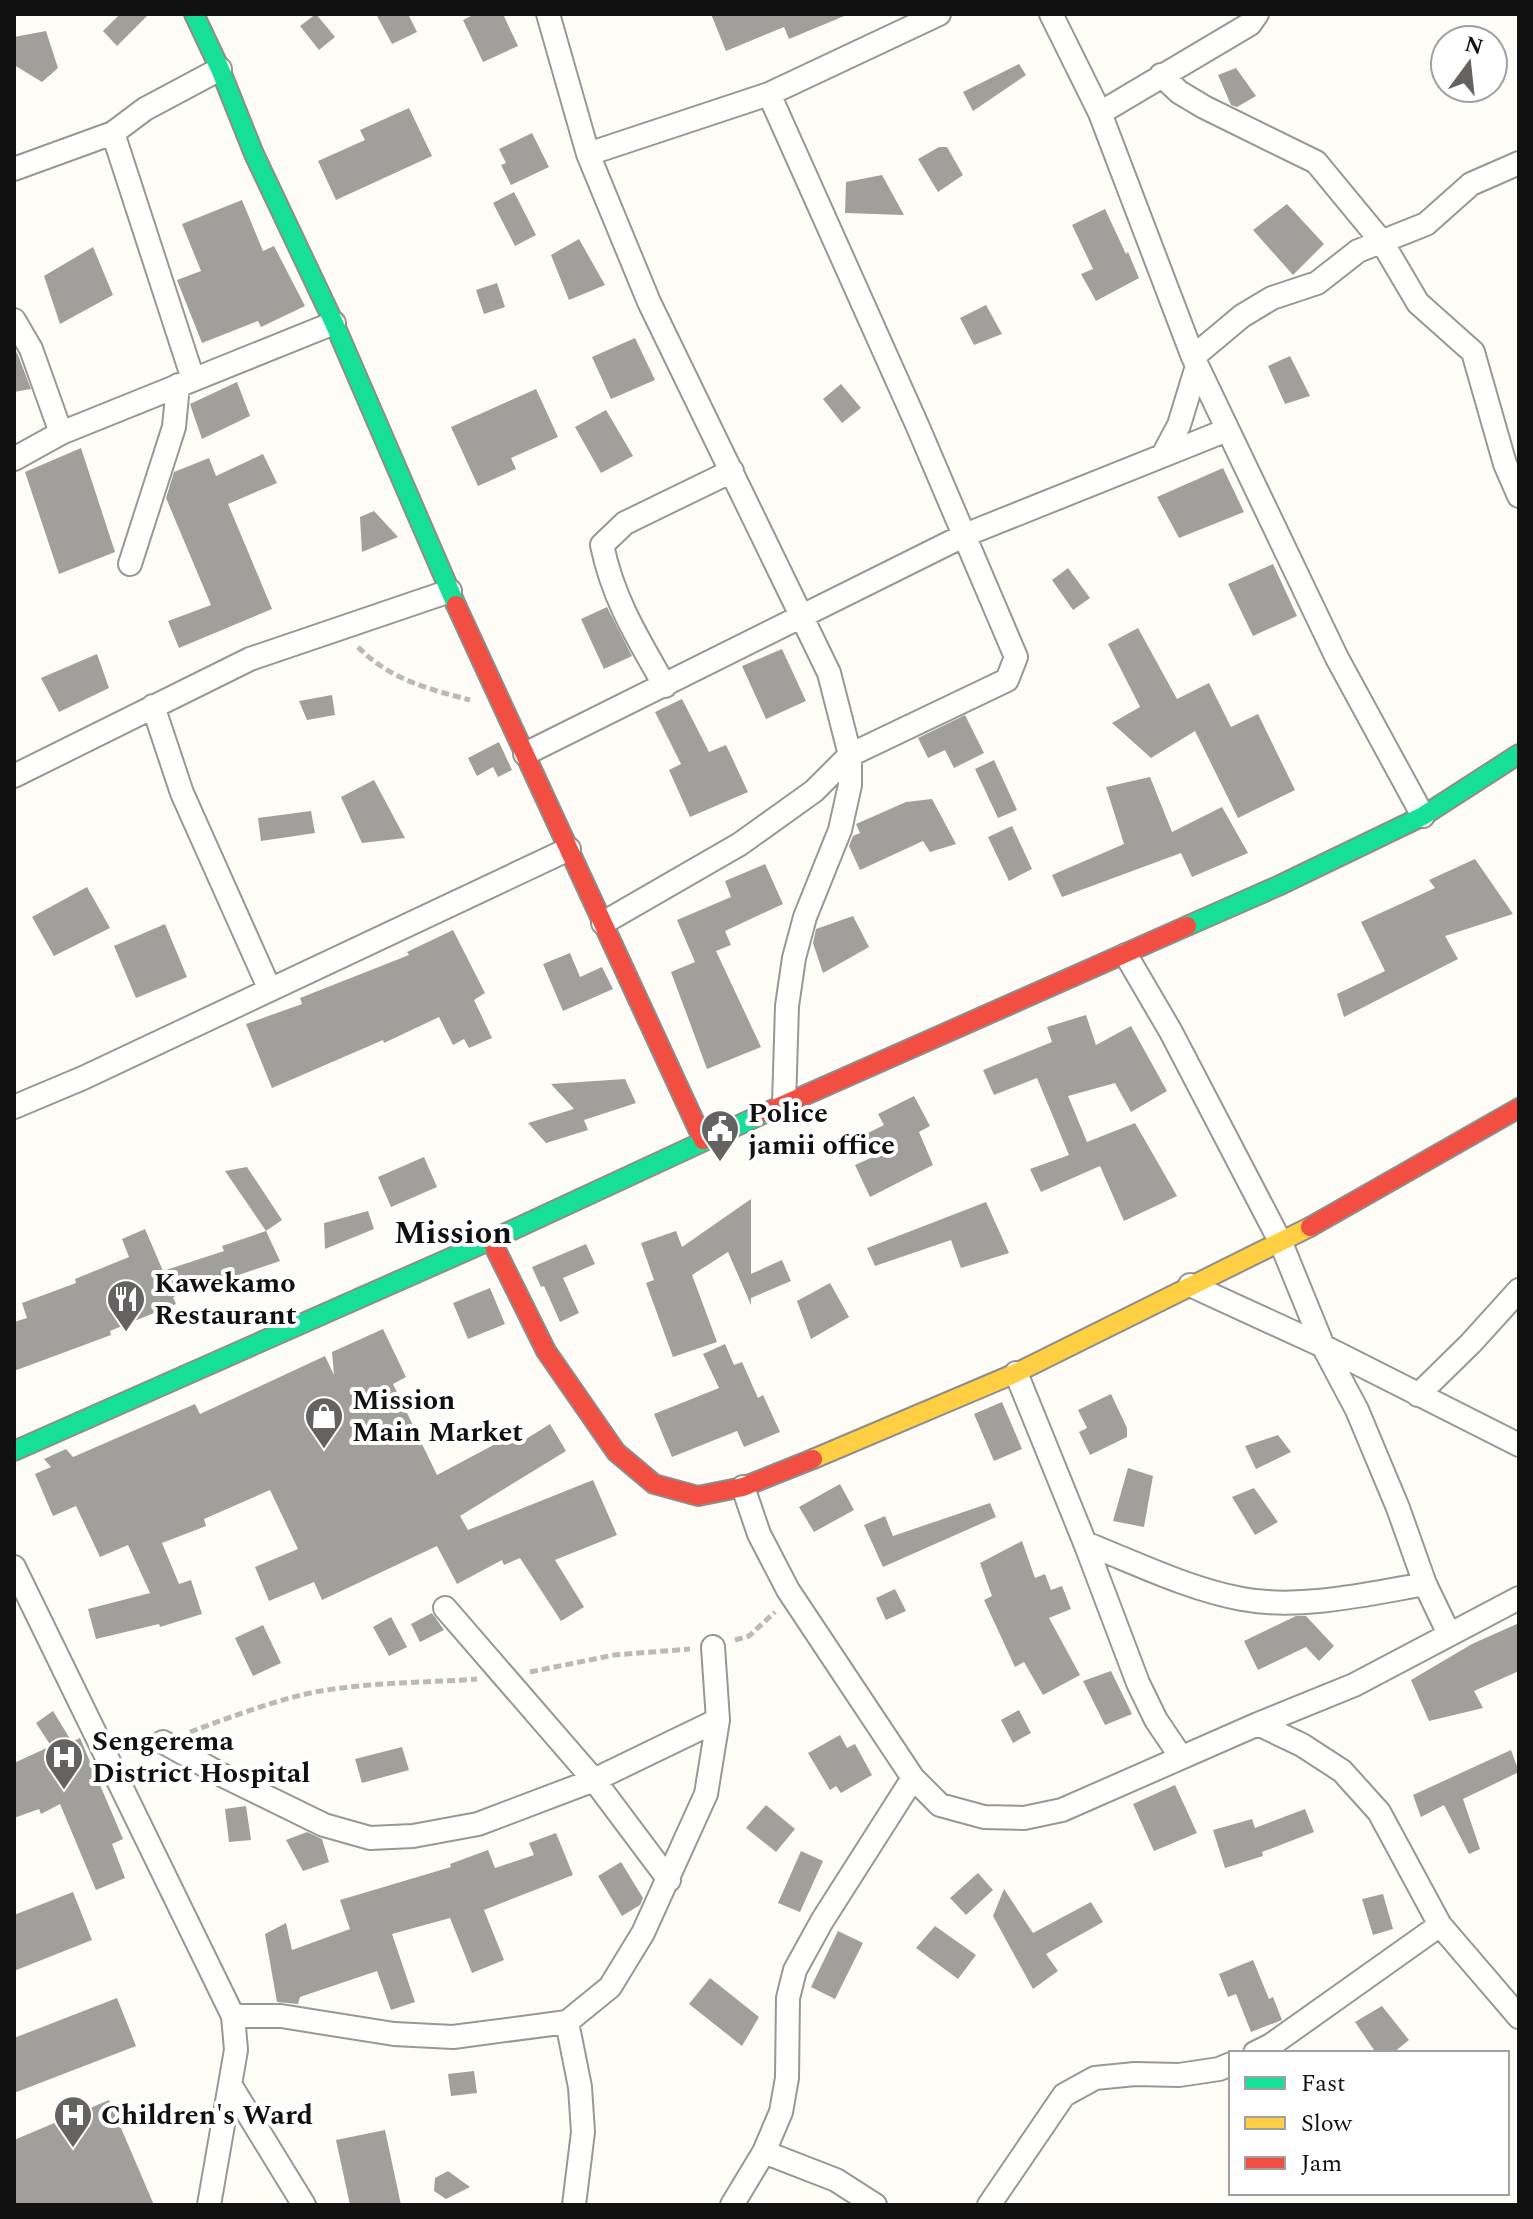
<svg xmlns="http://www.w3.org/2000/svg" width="1533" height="2219" viewBox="0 0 1533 2219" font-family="Spectral,serif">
<rect width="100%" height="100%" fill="#fdfcf7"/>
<path fill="#a19f9c" d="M120 14H149L117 46 103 31Z
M316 14 335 37 319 50 300 26Z
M376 14H408L417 32 392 44Z
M475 14H503L518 46 483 62 463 20Z
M711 14H849L789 39 784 27 726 51Z
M46 31 58 68 42 82 14 65V37Z
M1019 64 1026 75 973 111 963 92Z
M1236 68 1256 96 1237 107 1231 105 1218 75Z
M409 108 432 156 336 200 318 161 365 140 360 130Z
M532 133 549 167 511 185 501 165 506 163 499 149Z
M939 147H947L963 175 938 192 918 159Z
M882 175 904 215 845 213 846 182Z
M514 192 536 235 515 246 493 203Z
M242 200 263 251 274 246 305 306 261 327 258 321 202 343 177 280 201 271 182 224Z
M1287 204 1324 244 1293 275 1253 230Z
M1105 209 1126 254 1128 252 1139 278 1096 301 1081 274 1093 269 1072 225Z
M579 239 605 285 569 300 551 255Z
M93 247 113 295 60 324 44 276Z
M497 283 505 307 484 314 476 290Z
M986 305 1002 334 974 345 960 318Z
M635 338 655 380 611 399 592 357Z
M14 348 18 355 31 389 14 392Z
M1290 356 1310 396 1285 404 1268 366Z
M237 382 250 416 202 439 190 404Z
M841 384 861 408 842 423 823 399Z
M536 389 558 437 511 458 516 469 478 486 451 427Z
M606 410 633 456 601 473 575 427Z
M81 448 115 552 59 574 25 472Z
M263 454 277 483 228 504 272 609 179 648 168 621 211 605 166 498 174 472 209 458 216 476Z
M1223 468 1244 512 1179 538 1157 497Z
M374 511 398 537 362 552 360 517Z
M1273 564 1297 616 1253 636 1228 584Z
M1068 568 1090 598 1073 610 1052 580Z
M607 607 632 656 604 669 581 619Z
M1138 628 1177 699 1209 683 1231 727 1258 714 1295 790 1238 818 1195 731 1151 758 1112 723 1140 707 1108 644Z
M782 649 806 701 766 719 742 666Z
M97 654 109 688 59 712 41 678Z
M332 695 335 715 307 720 299 701Z
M682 699 709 752 726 745 748 792 690 817 669 770 681 764 655 712Z
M965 715 984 753 954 768 945 750 928 758 918 738Z
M499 742 512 770 498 777 493 767 477 776 468 758Z
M994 760 1017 810 998 818 975 769Z
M1150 777 1172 832 1222 807 1248 853 1192 877 1181 853 1062 897 1052 875 1124 844 1106 787Z
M374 780 405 838 362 843 341 797Z
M932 799 956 844 930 852 923 841 860 870 849 846 853 836 860 833 856 824 906 802Z
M311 811 315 833 261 841 258 818Z
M1012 826 1032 869 1009 881 988 837Z
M1475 859 1513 914 1445 936 1458 959 1344 1017 1337 994 1385 971 1361 922 1435 888 1429 880Z
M765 864 783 904 725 931 731 945 716 951 761 1047 707 1069 671 972 695 962 677 920 731 897 725 881Z
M87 887 110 928 54 956 32 917Z
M853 916 869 947 823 973 813 943 816 929Z
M165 924 187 977 136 998 114 946Z
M453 930 485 993 474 1000 492 1038 469 1048 464 1039 453 1045 439 1017 384 1043 383 1040 272 1088 246 1024 302 1004 300 998 409 955 407 952Z
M570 953 580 977 602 967 613 989 563 1011 543 964Z
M1086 1015 1096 1045 1131 1026 1167 1091 1131 1112 1115 1083 1068 1096 1087 1142 1135 1123 1177 1196 1124 1221 1100 1166 1041 1192 1030 1169 1069 1155 1037 1078 994 1095 983 1070 1052 1042 1047 1027Z
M625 1079 636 1103 584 1120 588 1130 546 1143 528 1123 574 1109 551 1084Z
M914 1096 930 1126 919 1132 933 1165 870 1197 855 1165 873 1157 860 1137 884 1125 878 1114Z
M424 1157 437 1187 391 1207 378 1177Z
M247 1167 282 1220 266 1231 225 1171Z
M751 1199V1274L782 1260 791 1281 751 1298V1305L728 1252 692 1275 717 1342 673 1357 646 1283 654 1280 641 1243 676 1231 682 1247Z
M986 1202 1009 1253 961 1268 951 1240 875 1266 867 1248Z
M368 1211 374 1229 325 1249 324 1223Z
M145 1229 163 1271 224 1251 222 1246 266 1231 280 1261 173 1297 176 1304 110 1331 111 1335 14 1371V1322L27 1318 22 1303 76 1283 75 1279 129 1257 122 1239Z
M586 1244 595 1264 563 1278 579 1313 560 1322 544 1286 541 1287 532 1267Z
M830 1283 849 1317 811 1339 797 1301Z
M490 1288 505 1324 468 1339 453 1303Z
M383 1329 406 1377 393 1384 437 1475 520 1431 526 1439 550 1424 566 1451 460 1516 468 1530 593 1480 617 1535 555 1560 584 1607 561 1621 520 1558 504 1565 502 1560 457 1584 437 1546 322 1600 314 1582 269 1601 255 1567 298 1549 270 1490 204 1519 206 1526 162 1543 179 1584 191 1580 202 1614 160 1627 159 1624 96 1639 88 1609 150 1593 128 1545 100 1557 76 1506 53 1516 35 1474 51 1467 44 1459 66 1449 73 1457 195 1404 200 1414 325 1356 334 1375 332 1352Z
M725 1344 734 1365 742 1362 758 1398 763 1395 780 1432 744 1447 737 1431 672 1457 654 1414 719 1388 703 1354Z
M1111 1394 1127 1428V1437L1090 1455 1079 1432 1087 1428 1078 1410Z
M1002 1402 1022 1449 994 1461 974 1414Z
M1278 1435 1291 1452 1256 1469 1245 1446Z
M1128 1468 1153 1476 1144 1527 1113 1521Z
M840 1484 854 1510 814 1532 799 1507Z
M1254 1488 1278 1522 1255 1535 1232 1497Z
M990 1503 996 1517 883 1567 864 1525 885 1516 893 1536Z
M1022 1541 1035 1578 1045 1574 1051 1590 1062 1586 1071 1609 1049 1618 1080 1675 1043 1695 1024 1662 1015 1667 984 1600 992 1596 980 1563Z
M895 1589 906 1611 886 1620 876 1598Z
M432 1613 444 1630 420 1642 411 1624Z
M1296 1616H1306L1334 1646 1319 1661 1306 1647 1258 1670 1244 1641Z
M391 1617 407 1647 389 1656 373 1627Z
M1519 1623V1671L1474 1691 1483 1708 1429 1721 1411 1680 1472 1644Z
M263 1625 281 1663 253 1676 235 1638Z
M1111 1671 1132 1714 1105 1725 1083 1681Z
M1019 1710 1031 1733 1013 1743 1001 1720Z
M53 1711 72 1742 80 1738 123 1839 112 1844 125 1878 96 1890 60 1804 41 1814 39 1809 14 1818V1763L51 1746 36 1723Z
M840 1735 847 1748 855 1744 872 1775 841 1793 836 1786 830 1790 808 1753Z
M402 1747 409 1770 362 1783 355 1759Z
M1511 1750 1519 1772 1463 1799 1480 1849 1469 1854 1444 1805 1421 1817 1413 1795Z
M1175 1785 1197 1833 1154 1851 1133 1804Z
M766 1805 795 1829 776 1852 746 1828Z
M246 1806 251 1840 229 1842 225 1809Z
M1305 1809 1314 1832 1262 1852 1263 1856 1225 1868 1213 1830 1252 1819 1255 1828Z
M307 1832 322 1839 329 1862 303 1871 286 1840Z
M556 1833 573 1875 484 1910 504 1960 472 1973 450 1918 392 1934 415 2002 391 2010 377 1971 300 1997 298 2004 277 2002 265 1934 286 1923 292 1950 350 1929 340 1900 451 1867 450 1864 488 1850 495 1868 534 1855 529 1843Z
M801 1851 823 1861 800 1912 778 1903Z
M621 1862 643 1898 640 1905 622 1916 598 1876Z
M978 1873 993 1890 966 1915 950 1898Z
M1004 1889 1033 1933 1091 1902 1103 1922 1046 1954 1058 1971 1033 1989 993 1916Z
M73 1892 92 1940 14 1971V1915Z
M1383 1894 1393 1929 1373 1935 1362 1899Z
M935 1926 976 1955 958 1979 916 1948Z
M838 1931 863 1943 835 1999 811 1987Z
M1253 1960 1269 1999 1273 1997 1282 2020 1251 2032 1236 1994 1228 1997 1219 1974Z
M710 1978 759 2017 742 2046 689 2004Z
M117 1998 136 2046 14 2093V2038Z
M1382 2006 1409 2040 1393 2053H1376L1355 2022Z
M474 2071 477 2093 451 2096 448 2074Z
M109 2100 154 2205H14V2140Z
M385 2130 401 2205H350L336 2140Z
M448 2171 470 2187 446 2199 434 2191 435 2178Z"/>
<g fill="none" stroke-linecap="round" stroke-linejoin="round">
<g stroke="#979795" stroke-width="26">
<path id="street" d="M548 14 588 154 649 302 829 673 850 755V785L840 830 805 917 794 958 787 1006 784 1104
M1051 14 1100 113 1193 357 1337 658 1423 816
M1161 75 1179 92 1204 107 1316 162 1382 242 1418 303 1473 352 1505 464 1519 496
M1100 113 1250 24 1257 14
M588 154 769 94 939 14
M14 169 113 133
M14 320 31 349 61 433
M1193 357 1242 316 1272 298 1317 283 1358 251 1426 224 1471 184 1519 163
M193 379 113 133 145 109 220 69
M1163 455 1179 425 1197 366
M14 459 61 433 334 323
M130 564 174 427 178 385
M665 686C638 639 613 599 602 545L625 523 732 471
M153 706 182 793 270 990
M525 754 965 535 1227 430
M14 776 250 659 450 591
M603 923 740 844 814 791 850 755 1007 680 1016 657 918 427 769 94
M1126 955 1171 1032 1281 1243 1323 1346 1357 1410 1398 1508 1425 1584 1449 1634
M14 1107 83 1078 569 849
M1190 1285 1323 1346 1519 1445
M1016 1373 1085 1543 1138 1683 1156 1720 1181 1757
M1418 1395 1471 1343 1519 1290
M743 1487 759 1534 788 1590 913 1778 940 1805 984 1817 1024 1818 1062 1810 1258 1724 1354 1685 1519 1598
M1085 1543C1136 1563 1188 1589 1242 1599 1300 1610 1368 1594 1425 1584
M14 1567 233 2016 236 2050 209 2205
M445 1608 594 1780 669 1880
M1258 1724 1302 1745 1342 1771 1379 1812 1440 1925 1519 2017
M163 1742 222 1775 324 1825 370 1838 413 1836 478 1824 594 1780 718 1720
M233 2016H281L394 2034 453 2037 567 2022 610 1987 643 1933 706 1794 718 1720 713 1647
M567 2022 580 2087 583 2132 574 2205
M1255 2053 1271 2045 1440 1925
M231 2086 304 2205
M764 2152 836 2180 875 2205
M732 2205 764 2152 781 2112 787 2078 788 1998 795 1970 822 1921 913 1778
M989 2205 1064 2095 1095 2078 1135 2074 1179 2075 1219 2069 1231 2064"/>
</g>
<g stroke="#8e8d8b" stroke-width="22">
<path id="fast" d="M194 14 220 69 254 154 334 323 456 605
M1187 926 1278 886 1423 816 1519 754
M14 1451 491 1240 765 1113"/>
</g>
<g stroke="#8e8d8b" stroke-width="22">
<path id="slow" d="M813 1459 1016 1373 1310 1227"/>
</g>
<g stroke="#8e8d8b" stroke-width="22">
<path id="jam" d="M456 605 703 1140
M765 1113 1187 926
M1310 1227 1519 1108
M491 1240 546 1351 616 1452 654 1484 698 1496 743 1487 813 1459"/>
</g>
<path stroke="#b9b9b8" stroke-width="5" stroke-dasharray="8 4" stroke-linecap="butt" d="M358 647C389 679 428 689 470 700
M735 1640 749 1636 775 1612
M530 1672 614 1655 690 1649
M190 1732C231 1717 272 1701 315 1692 369 1682 422 1683 477 1679"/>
<use href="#street" stroke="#fffffe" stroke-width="22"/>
<use href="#fast" stroke="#16e098" stroke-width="18"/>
<use href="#slow" stroke="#ffcf43" stroke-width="18"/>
<use href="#jam" stroke="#f24e42" stroke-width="18"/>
</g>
<defs>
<g id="civic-pin" transform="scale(2)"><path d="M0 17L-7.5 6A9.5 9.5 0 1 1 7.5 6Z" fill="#646362" stroke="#fff"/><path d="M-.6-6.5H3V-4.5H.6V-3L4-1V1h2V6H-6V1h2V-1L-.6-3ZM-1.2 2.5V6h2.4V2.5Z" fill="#fff"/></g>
<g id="restaurant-pin" transform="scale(2)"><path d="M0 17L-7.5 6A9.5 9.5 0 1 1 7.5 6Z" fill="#646362" stroke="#fff"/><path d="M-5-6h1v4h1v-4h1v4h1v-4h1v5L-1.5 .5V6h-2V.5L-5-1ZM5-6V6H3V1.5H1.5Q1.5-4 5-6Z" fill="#fff"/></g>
<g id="shop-pin" transform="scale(2)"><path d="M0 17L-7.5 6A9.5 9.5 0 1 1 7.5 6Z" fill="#646362" stroke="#fff"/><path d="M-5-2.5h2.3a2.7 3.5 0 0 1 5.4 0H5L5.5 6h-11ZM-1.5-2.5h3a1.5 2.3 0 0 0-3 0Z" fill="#fff"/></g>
<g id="hospital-pin" transform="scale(2)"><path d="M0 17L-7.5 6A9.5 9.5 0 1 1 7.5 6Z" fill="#646362" stroke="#fff"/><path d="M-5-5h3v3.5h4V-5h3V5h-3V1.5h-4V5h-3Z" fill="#fff"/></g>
</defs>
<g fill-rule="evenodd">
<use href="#civic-pin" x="720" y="1129"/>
<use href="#restaurant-pin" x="126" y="1299"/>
<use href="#shop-pin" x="324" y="1416"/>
<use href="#hospital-pin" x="64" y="1757"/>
<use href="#hospital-pin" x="73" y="2115"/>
</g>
<g text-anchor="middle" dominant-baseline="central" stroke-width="8" stroke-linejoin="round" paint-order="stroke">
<g font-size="28" font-weight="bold" fill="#111" stroke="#fff" text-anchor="start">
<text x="748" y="1113">Police<tspan x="748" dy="32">jamii office</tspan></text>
<text x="154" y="1283">Kawekamo<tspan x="154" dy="32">Restaurant</tspan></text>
<text x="352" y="1400">Mission<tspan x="352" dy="32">Main Market</tspan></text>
<text x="92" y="1741">Sengerema<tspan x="92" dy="32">District Hospital</tspan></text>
<text x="101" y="2115">Children's Ward</text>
</g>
<g font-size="32" font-weight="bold" fill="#111" stroke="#fff">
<text x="453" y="1233">Mission</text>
</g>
</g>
<rect width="1533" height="2219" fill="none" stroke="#111111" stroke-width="32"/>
<rect x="1229" y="2051" width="280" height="144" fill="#ffffff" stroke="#a0a0a0" stroke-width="2"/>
<rect x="1245" y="2077" width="40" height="12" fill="#16e098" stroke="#a0a0a0" stroke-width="2"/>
<text x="1301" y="2091" font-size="24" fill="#111111">Fast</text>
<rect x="1245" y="2117" width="40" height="12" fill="#ffcf43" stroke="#a0a0a0" stroke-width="2"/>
<text x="1301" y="2131" font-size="24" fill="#111111">Slow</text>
<rect x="1245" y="2157" width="40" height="12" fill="#f24e42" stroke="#a0a0a0" stroke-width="2"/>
<text x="1301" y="2171" font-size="24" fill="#111111">Jam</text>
<g transform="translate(1469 64) rotate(15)"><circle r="38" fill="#ffffff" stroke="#a0a0a0" stroke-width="2"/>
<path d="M0-6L14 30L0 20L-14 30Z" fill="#646362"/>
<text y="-12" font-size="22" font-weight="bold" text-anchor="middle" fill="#111111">N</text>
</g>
</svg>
